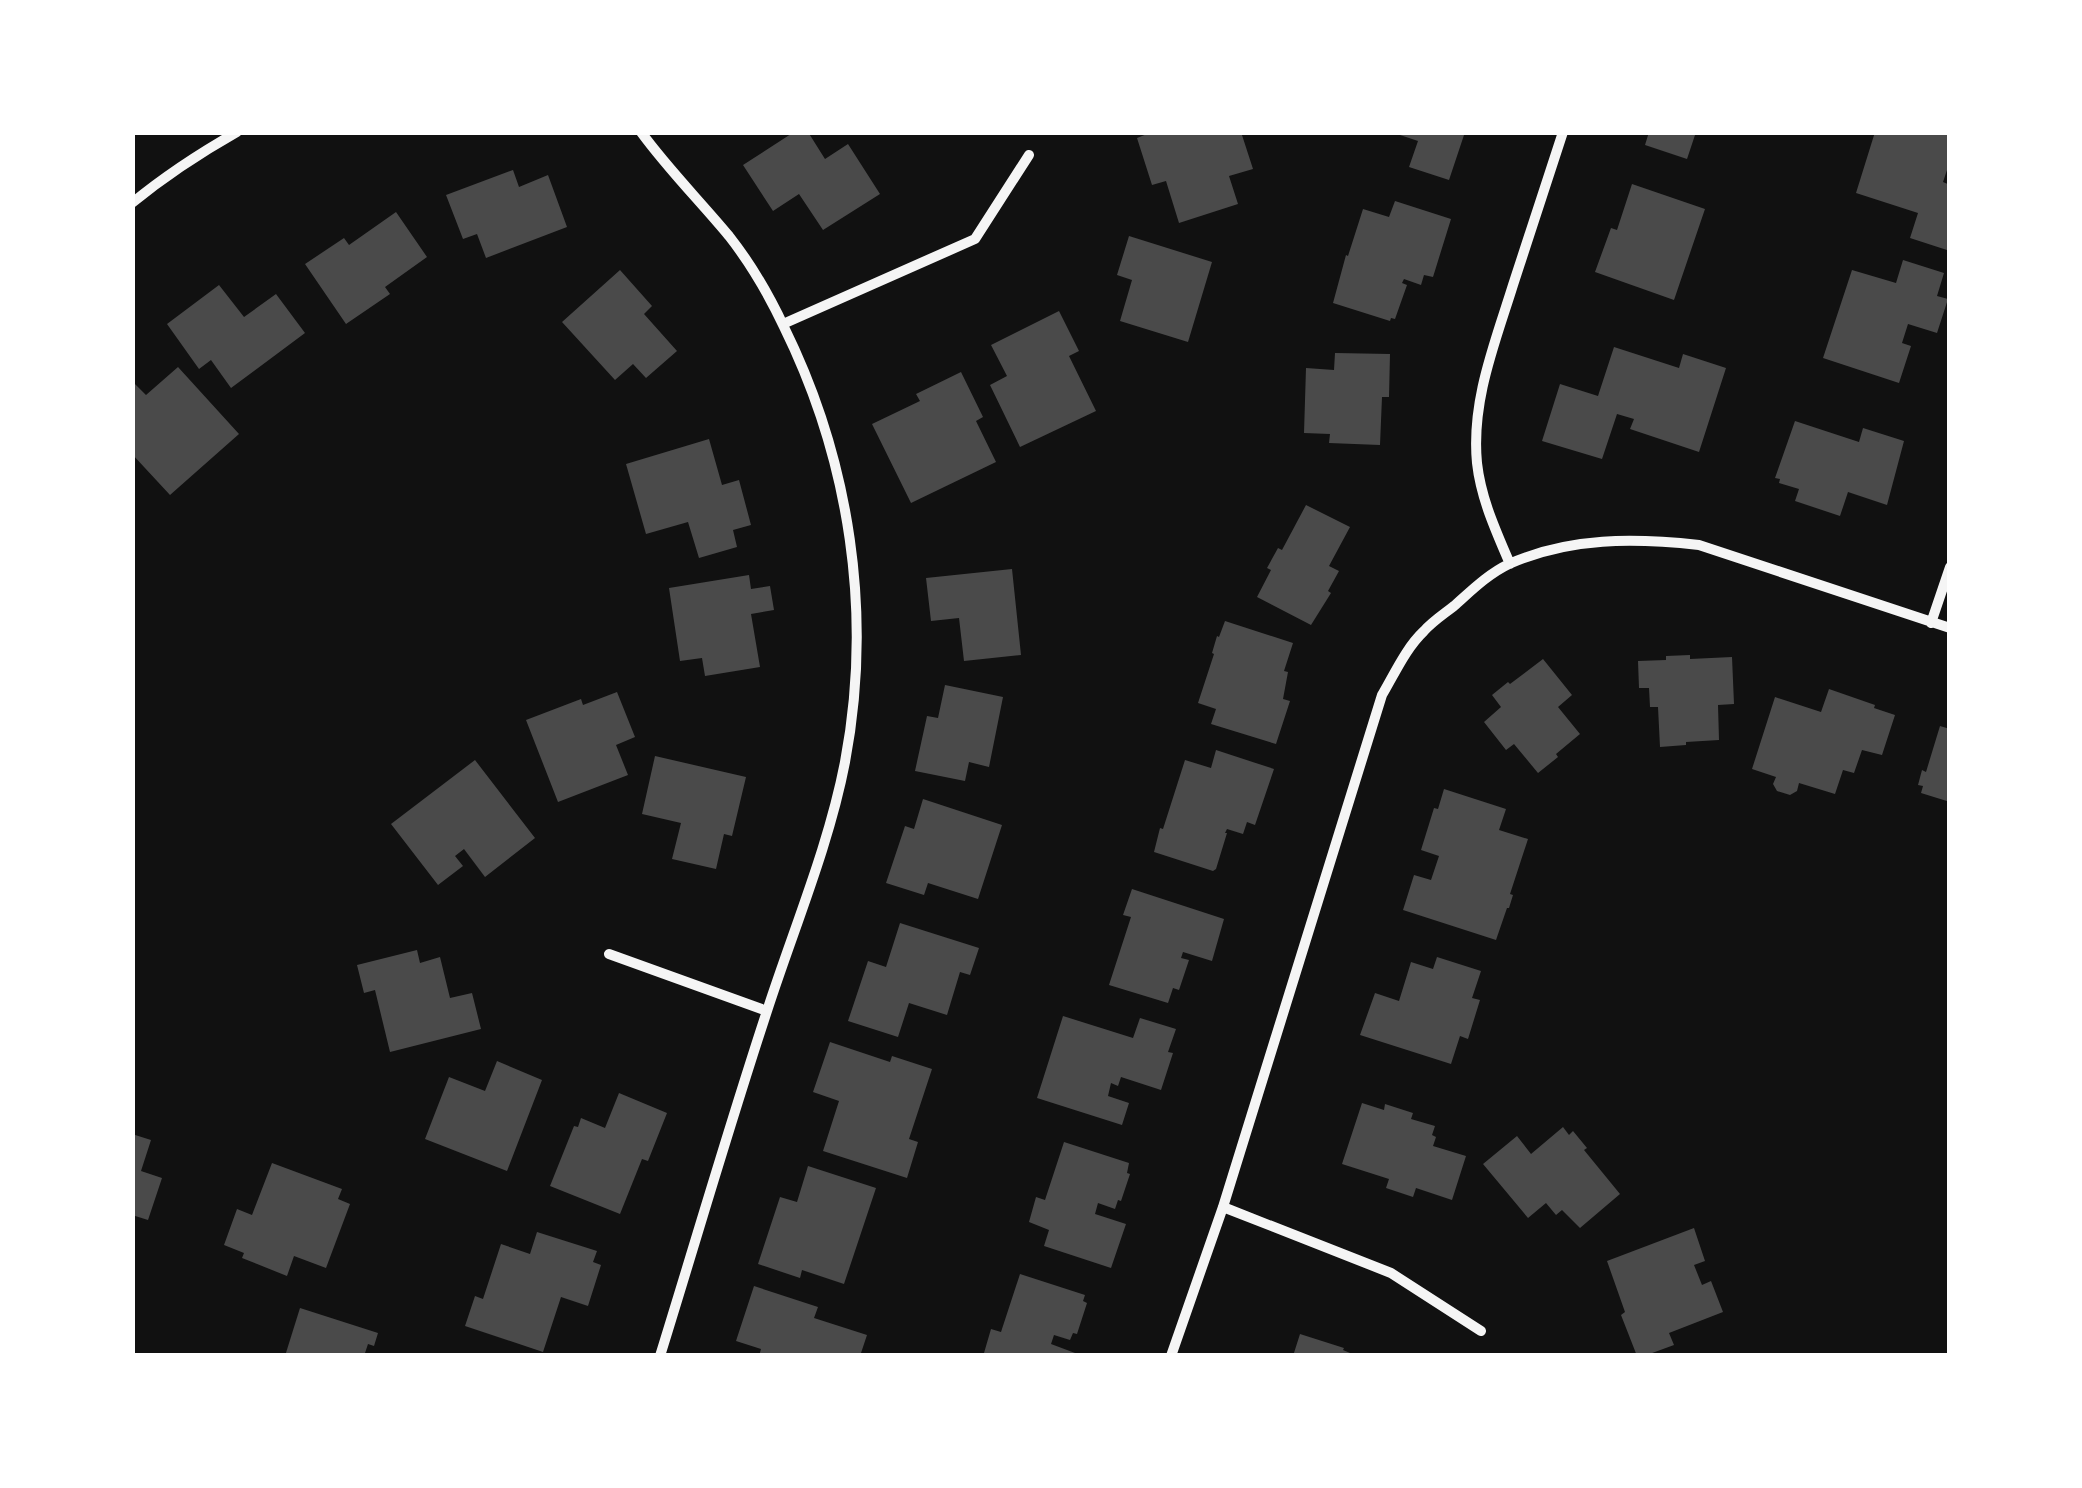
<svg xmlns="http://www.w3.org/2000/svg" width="2082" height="1488" viewBox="0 0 2082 1488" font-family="'Work Sans',sans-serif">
<rect width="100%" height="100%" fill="#111"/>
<path fill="#4a4a4a" d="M794 132H808L825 159 848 144 880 194 823 230 799 194 773 211 743 165Z
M1152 132H1241L1253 169 1229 176 1238 204 1179 223 1166 181 1152 185 1137 138Z
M1465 132 1449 180 1409 167 1418 141 1394 133Z
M1649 132H1696L1687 159 1645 145Z
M1875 132H1950V161L1943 182 1950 185V251L1910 238 1918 213 1856 193Z
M513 170 519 187 548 175 567 227 486 258 477 234 463 239 446 195Z
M1632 184 1705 209 1674 300 1595 272 1611 228 1617 230Z
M1395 201 1451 219 1433 277 1424 275 1421 285 1404 279 1402 283 1407 285 1395 319 1391 318 1390 321 1333 303 1346 255 1348 256 1363 209 1389 217Z
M396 212 427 257 385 287 390 294 346 324 305 264 344 238 349 245Z
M1129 236 1212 262 1188 342 1120 321 1132 280 1117 275Z
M1903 260 1944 273 1937 296 1948 299 1937 333 1908 324 1902 343 1911 346 1899 383 1823 358 1852 270 1896 283Z
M620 270 652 306 644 314 677 351 646 378 633 364 615 380 562 322Z
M219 285 244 317 276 294 305 333 231 388 211 360 199 369 167 324Z
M1059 311 1079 351 1069 356 1096 411 1020 447 990 385 1007 376 991 345Z
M1614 347 1679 368 1683 354 1726 368 1699 452 1630 429 1634 419 1617 414 1602 459 1542 441 1560 384 1598 396Z
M1335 353 1390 354 1389 397H1382L1380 445 1329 443 1330 434 1304 433 1306 368 1334 370Z
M178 367 239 434 170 495 132 454V381L146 395Z
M961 372 983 417 976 421 996 462 911 503 872 424 920 401 916 394Z
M1795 421 1859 442 1863 428 1904 441 1887 505 1848 492 1840 516 1795 501 1799 489 1779 483 1780 479 1775 478Z
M709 439 722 485 739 480 751 525 733 530 737 547 699 558 688 522 646 534 626 464Z
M1306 505 1350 527 1329 566 1339 571 1328 591 1331 593 1311 625 1257 597 1271 570 1267 568 1278 548 1282 550Z
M1012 569 1021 655 964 661 959 618 931 621 926 578Z
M749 575 751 589 770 586 774 610 751 614 760 667 705 676 702 658 680 661 669 588Z
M1225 621 1293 643 1284 671 1288 672 1283 699 1290 701 1276 744 1211 724 1216 709 1198 703 1214 654 1212 653 1217 636 1219 637Z
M1690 655V659L1732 657 1734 704 1718 705 1719 740 1686 742V745L1660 747 1658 707H1650L1649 688H1639L1638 661 1666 660V656Z
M1543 659 1572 695 1558 707 1580 734 1556 754 1558 757 1538 773 1514 744 1506 750 1484 722 1501 707 1492 695 1508 682 1510 684Z
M945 685 1003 697 989 767 969 762 965 781 915 771 927 716 938 718Z
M1829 689 1875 705 1874 708 1895 715 1882 755 1862 750 1854 773 1843 770 1835 794 1799 783 1797 791 1790 795 1777 791 1773 784 1776 777 1752 769 1775 697 1821 712Z
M617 692 635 737 616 745 628 775 558 802 526 720 581 699 583 705Z
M1940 726 1950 729V802L1921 793 1923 786 1918 785 1922 770 1926 772Z
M1216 750 1274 769 1255 825 1247 822 1243 834 1227 829 1225 833H1227L1216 869 1213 871 1154 852 1160 828 1163 829 1185 760 1211 768Z
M655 756 746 777 732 836 724 834 716 869 672 859 681 823 642 814Z
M475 760 535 838 485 877 464 849 455 856 463 866 438 885 391 824Z
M1444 789 1506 809 1499 830 1528 839 1510 894 1513 895 1509 908H1507L1496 940 1403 910 1414 875 1431 880 1439 856 1421 850 1434 808 1438 809Z
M923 799 1002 825 978 899 928 883 924 895 886 883 905 826 914 829Z
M1132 889 1224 919 1212 961 1183 952 1181 958 1189 960 1179 990 1173 988 1168 1003 1109 985 1131 917 1123 915Z
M900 923 979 948 970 975 960 972 947 1015 909 1003 898 1037 848 1021 868 961 886 967Z
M417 950 420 963 440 957 450 998 472 993 481 1029 390 1052 375 990 364 993 357 965Z
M1437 957 1481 971 1472 998 1480 1000 1468 1039 1460 1036 1451 1064 1360 1035 1375 993 1399 1001 1411 962 1433 969Z
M1063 1016 1133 1038 1140 1018 1176 1029 1168 1052 1173 1053 1161 1090 1121 1077 1118 1086 1111 1083 1108 1096 1129 1103 1122 1125 1037 1098Z
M830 1042 890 1062 892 1056 932 1069 909 1139 918 1142 907 1178 823 1151 839 1101 813 1092Z
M497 1061 542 1080 507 1171 425 1139 449 1077 485 1091Z
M619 1093 667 1113 648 1161 642 1159 620 1214 550 1186 574 1126 578 1127 581 1118 605 1128Z
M1362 1103 1384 1110 1385 1104 1413 1113 1411 1119 1435 1126 1432 1135 1436 1137 1433 1146 1466 1156 1452 1200 1416 1188 1413 1197 1386 1188 1389 1179 1342 1164Z
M1563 1127 1569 1135 1573 1131 1587 1148 1584 1150 1620 1194 1580 1228 1562 1210 1556 1215 1546 1203 1528 1218 1483 1164 1517 1136 1531 1154Z
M132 1134 151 1140 141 1171 162 1178 148 1220 132 1215Z
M1064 1142 1129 1163 1127 1173 1130 1174 1121 1201 1118 1200 1115 1209 1098 1203 1095 1214 1126 1224 1111 1268 1044 1246 1049 1230 1029 1222 1036 1197 1045 1200Z
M272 1163 342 1189 338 1199 350 1204 326 1268 294 1256 287 1276 242 1258 244 1253 224 1245 237 1209 252 1215Z
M808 1166 876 1188 844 1284 802 1270 800 1278 758 1264 780 1197 797 1202Z
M1694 1228 1705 1261 1694 1265 1702 1285 1711 1281 1723 1312 1669 1333 1674 1345 1644 1356H1637L1621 1315 1625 1312 1607 1261Z
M537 1232 597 1251 593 1262 601 1265 588 1306 561 1297 543 1352 465 1326 475 1296 483 1299 501 1244 530 1254Z
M1020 1274 1085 1295 1083 1301 1087 1303 1077 1334 1073 1333 1070 1340 1054 1335 1051 1344 1083 1356H992L984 1353 991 1329 1001 1332Z
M754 1286 818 1307 814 1318 867 1335 860 1356H759L761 1349 736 1341Z
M300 1308 378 1333 374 1346 368 1344 364 1356H285Z
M1300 1334 1344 1348 1343 1350 1357 1356H1293Z"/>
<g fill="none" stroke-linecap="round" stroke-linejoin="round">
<path stroke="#f5f5f5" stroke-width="10" d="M641 132C668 169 700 201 729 236 751 264 769 295 784 327 850 461 873 614 845 762 829 845 794 928 768 1008 730 1123 696 1240 660 1356
M132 203C165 176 200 153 237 132
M783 324 975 239 1029 155
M1510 564C1496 531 1481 499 1477 463 1471 401 1495 343 1513 285 1530 234 1546 183 1563 132
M1931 623 1950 567
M609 954 767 1011
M1223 1207 1391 1273 1481 1331
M1171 1356 1223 1207 1382 695C1395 673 1406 648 1424 631 1433 621 1444 614 1454 606 1471 591 1488 574 1509 564 1570 537 1634 538 1699 545L1950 628"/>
</g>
<rect width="2082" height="1488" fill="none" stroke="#ffffff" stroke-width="270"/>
</svg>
